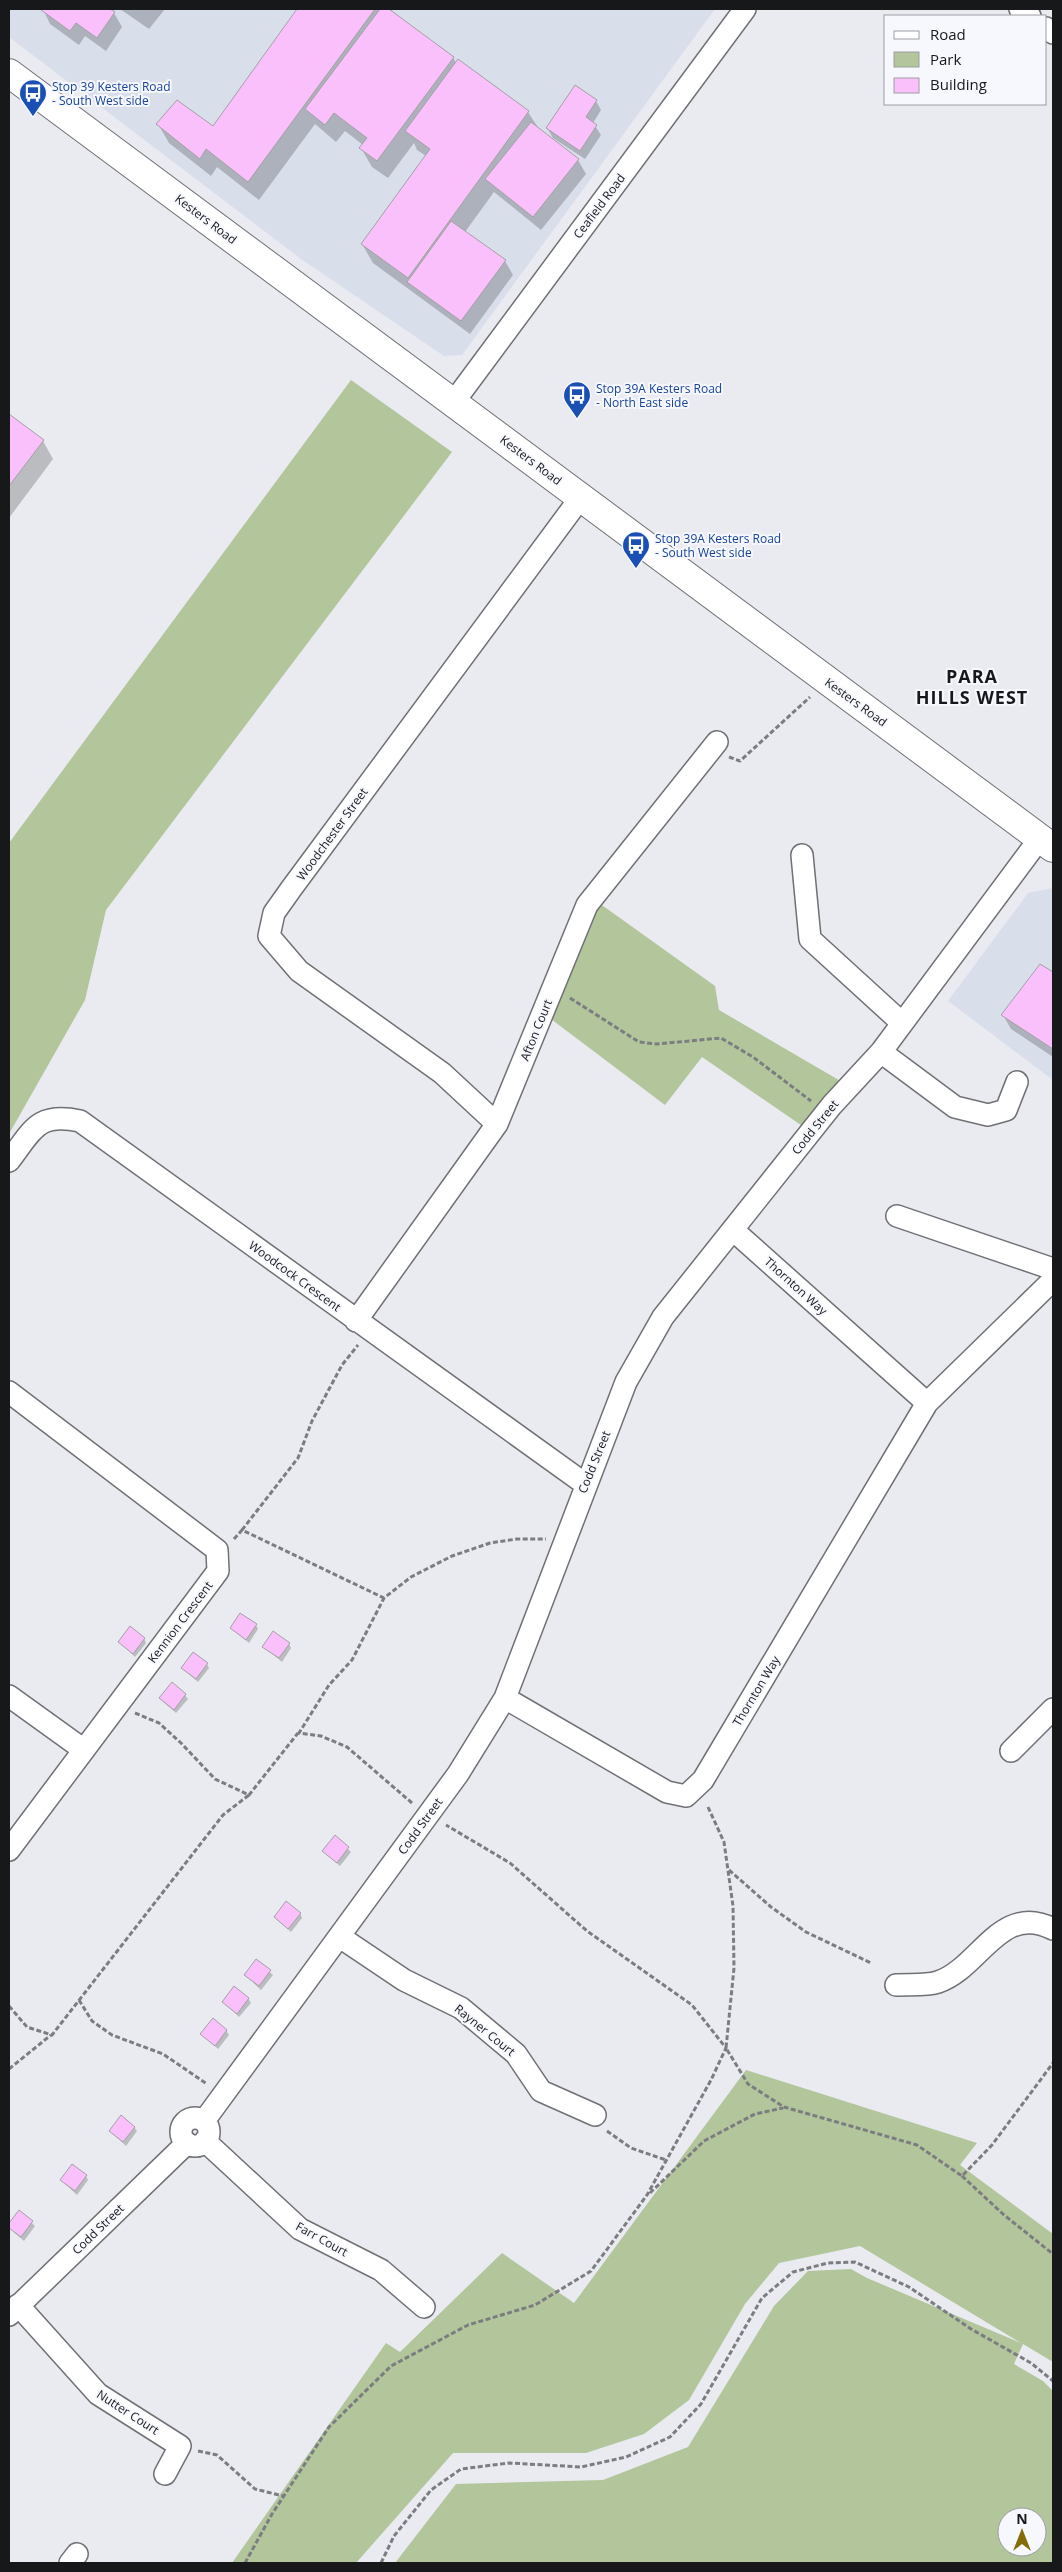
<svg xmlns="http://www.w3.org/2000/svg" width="1062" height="2572" viewBox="0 0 1062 2572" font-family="'Open Sans',sans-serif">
<rect width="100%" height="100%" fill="#e9ebf1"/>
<path fill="#d9deeb" d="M9 9H715L462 355 444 356 301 259 9 37Z
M1053 888V1080L948 1001 1028 893Z"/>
<path fill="#b2c59b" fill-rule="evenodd" d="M351 380 452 452 106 910 85 1000 9 1134V843Z
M592 898 715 986 719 1010 849 1086 811 1132 702 1057 665 1105 543 1013Z
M746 2070 977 2143 960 2165 1053 2234V2362L1023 2344 1014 2364 1043 2381 1053 2391V2563H395L456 2484 603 2480 688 2447 774 2306 808 2271 851 2269 867 2278 1021 2343 860 2246 779 2263 745 2304 689 2400 644 2434 586 2453H453L356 2563H232L386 2343 400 2352 502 2253 574 2303ZM1007 2517H1037V2547H1007Z"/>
<path fill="#0003" d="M43 9H108L114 13 122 27 106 51 85 36 79 45 50 24Z
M120 9H165L149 29Z
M299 9H393L391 12 453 57 456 63 528 112 539 129 578 160 586 174 541 230 494 192 465 232 505 261 513 275 470 334 373 263 362 244 426 156 417 150 414 143 388 178 372 167 361 148 363 145 345 131 336 142 315 124 259 200 217 167 211 176 169 143 158 124 213 127Z
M596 101 601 110 593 123 601 135 585 159 553 138 547 128Z
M9 415 43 441 53 459 9 518Z
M1041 965 1053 973V1057L1011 1029 1003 1015Z
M256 1625 258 1629 249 1643 231 1628Z
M144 1638 146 1643 135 1657 120 1642Z
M289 1644 291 1648 282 1662 264 1647Z
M207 1664 209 1668 198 1682 182 1668Z
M185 1695 188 1699 176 1713 160 1699Z
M335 1837 351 1852 340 1866 324 1852Z
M300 1913 302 1918 291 1932 275 1917Z
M257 1961 273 1975 261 1990 245 1975Z
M248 1998 251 2003 239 2017 224 2002Z
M226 2030 229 2035 218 2049 202 2034Z
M134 2127 137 2131 126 2146 110 2131Z
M86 2176 88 2180 77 2195 61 2180Z
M19 2212 35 2226 24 2241 9 2228Z"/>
<path fill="#fac0fc" stroke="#a4a0a4" d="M42 9H110L115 12 97 38 76 23 70 31 41 10Z
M297 9H375L248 182 206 149 200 159 156 124 177 100 213 126Z
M380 9H389L454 57 377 161 359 148 367 138 334 113 325 125 305 109Z
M458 59 529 111 408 278 361 244 430 149 405 131Z
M575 85 597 100 586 117 597 125 580 151 546 128Z
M531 122 579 159 533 217 485 179Z
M451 221 506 260 461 321 407 282Z
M9 414 44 440 9 486Z
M1040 964 1053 972V1049L1001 1015Z
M240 1613 257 1624 246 1640 230 1628Z
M130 1626 145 1638 133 1654 118 1642Z
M273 1631 290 1643 279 1658 262 1647Z
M193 1652 208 1663 196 1679 181 1668Z
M172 1682 186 1694 174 1710 159 1698Z
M335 1835 349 1847 337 1863 322 1851Z
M286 1901 301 1913 288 1929 274 1917Z
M256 1959 271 1970 259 1986 244 1975Z
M234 1986 249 1998 237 2014 222 2002Z
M213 2018 227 2030 215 2046 200 2034Z
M121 2115 135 2127 123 2142 109 2131Z
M72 2164 87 2175 75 2191 60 2180Z
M19 2210 33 2221 21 2237 9 2228V2223Z"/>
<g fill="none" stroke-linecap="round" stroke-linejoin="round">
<g stroke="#6f7176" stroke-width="24">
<path id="minor" d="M1020 9 1030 16
M1046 28 1053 33
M453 403 745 9
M802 855 810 939 902 1023
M881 1052 955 1107 988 1115 1006 1110 1017 1082
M497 1124 442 1073 299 971 269 936 274 913 291 889 581 497
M9 1161C33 1130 37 1112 80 1121L585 1484
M897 1216 1053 1269
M733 1230 927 1403
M356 1321 497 1124 587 905 717 742
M9 1392 217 1550 218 1571 9 1850
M9 1696 84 1750
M505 1698 667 1792 686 1796 703 1780 927 1403 1053 1280
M1011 1751 1053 1709
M340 1937 404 1980 461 2008 516 2054 541 2091 595 2115
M896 1985C909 1984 926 1986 938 1982 980 1968 1000 1902 1053 1929
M181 2132a14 14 0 1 1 28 0a14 14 0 1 1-28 0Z
M204 2121 458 1774 505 1698 626 1382 663 1317 832 1105 881 1052 1040 838
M205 2141 300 2229 381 2270 424 2307
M18 2305 98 2394 180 2446 165 2474
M9 2315 187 2143
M70 2563 77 2554"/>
</g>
<g stroke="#6f7176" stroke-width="30">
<path id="major" d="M9 73 1053 848"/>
</g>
<path stroke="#7c7d81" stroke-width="3" stroke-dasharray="5 2.5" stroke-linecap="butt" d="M729 757 740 761 810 697
M570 998 639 1042 657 1044 721 1038 753 1057 811 1101
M242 1530 298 1458 312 1421 342 1365 358 1345
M234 1539 242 1530 384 1598
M135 1713 159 1723 181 1743 215 1779 249 1795 298 1733
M412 1803 347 1747 321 1736 299 1733 329 1685 352 1660 384 1598 411 1577 452 1556 490 1543 517 1539H546
M708 1807 724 1842 733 1906 734 1968 726 2048 748 2084 784 2107 917 2145 962 2176 992 2145 1053 2063
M729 1870 771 1907 806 1932 871 1963
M79 2000 92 2021 112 2035 163 2054 207 2084
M9 2006 27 2027 52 2035 223 1815 249 1795
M9 2069 51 2035
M607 2131 631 2148 666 2160
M962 2176 1004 2215 1053 2254
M650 2193 704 2141 755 2114 783 2108
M198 2451 217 2455 255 2489 283 2496
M245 2563 272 2514 329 2427 391 2366 468 2325 535 2305 591 2271 647 2195 711 2080 726 2048 692 2005 587 1931 510 1863 446 1825
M381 2563 394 2536 431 2490 461 2469 509 2463 581 2467 626 2457 670 2437 701 2404 762 2298 793 2272 828 2263 855 2262 909 2287 971 2329 1031 2363 1053 2381"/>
<use href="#minor" stroke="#fff" stroke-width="21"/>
<use href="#major" stroke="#fff" stroke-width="28"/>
</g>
<defs>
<g id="bus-pin" transform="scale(1.4375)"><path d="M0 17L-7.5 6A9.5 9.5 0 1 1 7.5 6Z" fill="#1a4fb4" stroke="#f6f8fe"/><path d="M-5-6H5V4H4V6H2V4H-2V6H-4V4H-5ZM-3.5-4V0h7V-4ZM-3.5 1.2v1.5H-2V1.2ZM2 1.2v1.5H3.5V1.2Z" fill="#fff"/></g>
</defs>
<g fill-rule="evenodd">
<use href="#bus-pin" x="33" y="93"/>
<use href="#bus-pin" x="577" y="395"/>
<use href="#bus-pin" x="636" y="545"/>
</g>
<g text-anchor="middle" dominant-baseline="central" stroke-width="4" stroke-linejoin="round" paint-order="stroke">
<g font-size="12" fill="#164399" stroke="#f6f8fe" text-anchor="start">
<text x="52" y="86">Stop 39 Kesters Road<tspan x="52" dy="14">- South West side</tspan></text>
<text x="596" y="388">Stop 39A Kesters Road<tspan x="596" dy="14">- North East side</tspan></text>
<text x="655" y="538">Stop 39A Kesters Road<tspan x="655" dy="14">- South West side</tspan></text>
</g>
<g font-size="12" fill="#17181a" stroke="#f6f8fe">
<text transform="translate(599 206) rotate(-53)">Ceafield Road</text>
<text transform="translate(206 219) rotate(37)">Kesters Road</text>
<text transform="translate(531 460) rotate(37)">Kesters Road</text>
<text transform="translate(856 702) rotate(36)">Kesters Road</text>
<text transform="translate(332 834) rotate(-54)">Woodchester Street</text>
<text transform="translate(536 1030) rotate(-68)">Afton Court</text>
<text transform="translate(815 1127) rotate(-51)">Codd Street</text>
<text transform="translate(295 1276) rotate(36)">Woodcock Crescent</text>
<text transform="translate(796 1286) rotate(42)">Thornton Way</text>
<text transform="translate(594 1462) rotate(-68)">Codd Street</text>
<text transform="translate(180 1622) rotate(-53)">Kennion Crescent</text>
<text transform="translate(756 1691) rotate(-59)">Thornton Way</text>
<text transform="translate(420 1826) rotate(-54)">Codd Street</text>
<text transform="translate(485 2030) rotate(39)">Rayner Court</text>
<text transform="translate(98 2229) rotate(-44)">Codd Street</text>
<text transform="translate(322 2239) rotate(29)">Farr Court</text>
<text transform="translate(128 2412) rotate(33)">Nutter Court</text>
</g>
<g font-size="18" font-weight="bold" letter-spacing="1" fill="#17181a" stroke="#f6f8fe">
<text x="972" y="676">PARA<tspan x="972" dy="21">HILLS WEST</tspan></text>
</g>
</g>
<rect width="1062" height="2572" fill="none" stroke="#17181a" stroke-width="20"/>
<rect x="884" y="15" width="162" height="90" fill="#f6f8fe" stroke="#9d9ea3"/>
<rect x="894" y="31" width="25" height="8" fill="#ffffff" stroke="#9d9ea3"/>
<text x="930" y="40" font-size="15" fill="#17181a">Road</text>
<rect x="894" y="52" width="25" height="15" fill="#b2c59b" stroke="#9d9ea3"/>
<text x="930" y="65" font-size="15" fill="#17181a">Park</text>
<rect x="894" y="78" width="25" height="15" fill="#fac0fc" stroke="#9d9ea3"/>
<text x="930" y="90" font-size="15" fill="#17181a">Building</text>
<g transform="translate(1022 2532)"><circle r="24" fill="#f6f8fe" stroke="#9d9ea3"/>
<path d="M0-4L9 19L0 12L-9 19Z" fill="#826d08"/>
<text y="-8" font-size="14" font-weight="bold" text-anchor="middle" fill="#17181a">N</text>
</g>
</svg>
